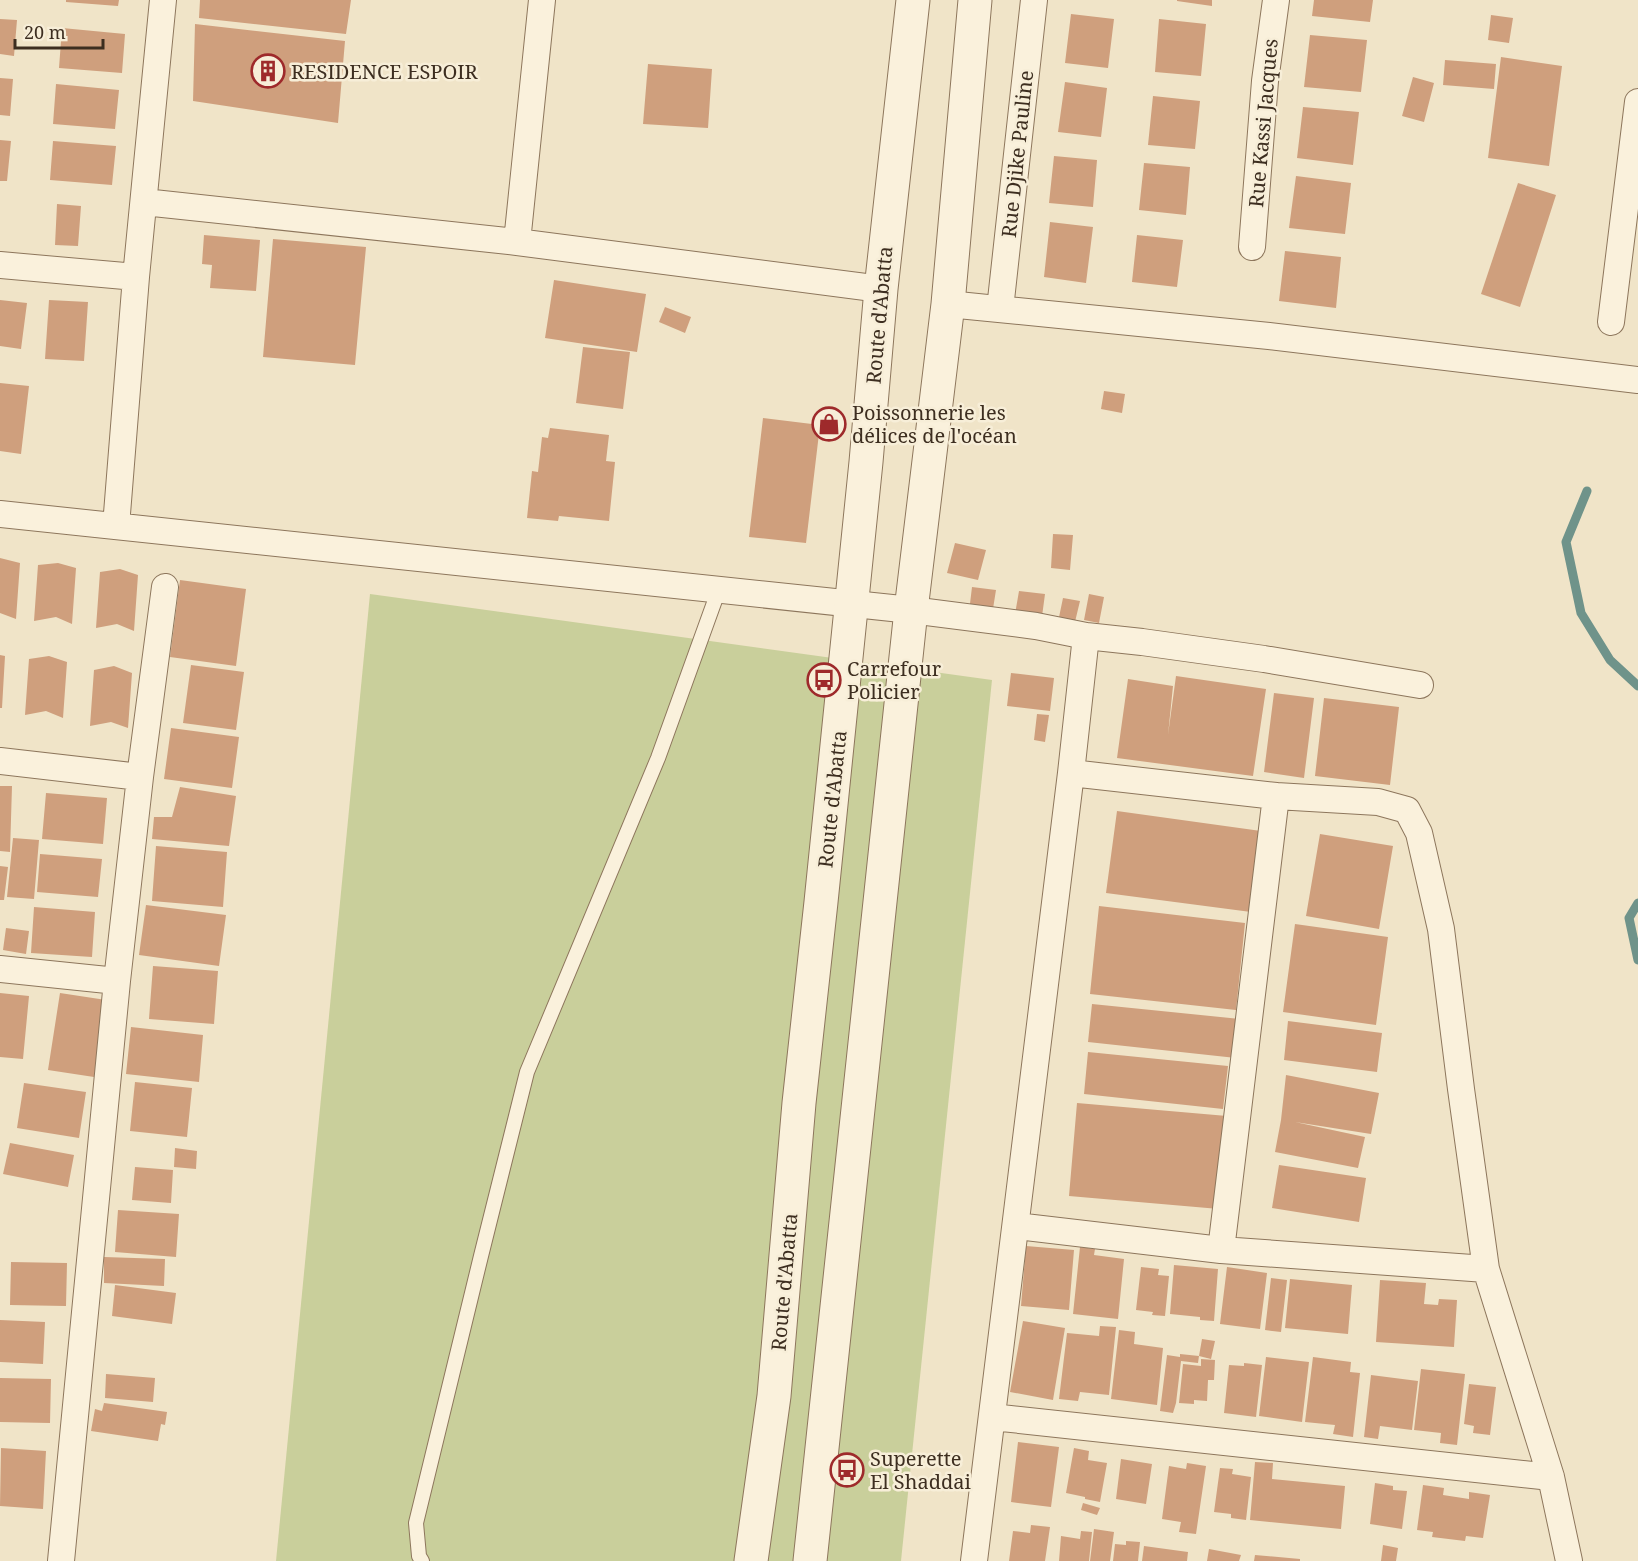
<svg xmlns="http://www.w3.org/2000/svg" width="1638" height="1561" viewBox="0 0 1638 1561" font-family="'Noto Serif',serif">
<rect width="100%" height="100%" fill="#f0e4c8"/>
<path fill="#c9cf9b" d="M370 594 992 680 901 1561H276Z"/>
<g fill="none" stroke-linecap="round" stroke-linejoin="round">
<path stroke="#6f938a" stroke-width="9" d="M1587 491 1566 542 1581 613 1610 660 1638 686
M1638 903 1629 918 1638 960"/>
</g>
<path fill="#cf9f7d" d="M66 0H119L118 6 66 2Z
M200 0H351L346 34 199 18Z
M1177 0H1212V6L1177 1Z
M1314 0H1373L1370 22 1312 16Z
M1071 14 1114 19 1108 68 1065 63Z
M1491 15 1513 18 1509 43 1488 40Z
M0 19 17 20 14 56 0 54Z
M1159 19 1206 24 1201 76 1155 72Z
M195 24 345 41 338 123 193 101Z
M62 28 125 34 122 73 59 68Z
M1310 35 1367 40 1361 92 1304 87Z
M1501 57 1562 66 1549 166 1488 158Z
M1445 60 1496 64 1494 89 1443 85Z
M648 64 712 69 708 128 643 124Z
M1413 77 1434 83 1424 122 1402 116Z
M0 78 13 79 10 116 0 115Z
M1065 82 1107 88 1101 137 1058 132Z
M56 84 119 90 115 129 53 124Z
M1153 96 1200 101 1195 149 1148 145Z
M1303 107 1359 112 1353 165 1297 158Z
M0 140 11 141 7 181H0Z
M53 141 116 146 112 185 50 180Z
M1054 156 1097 160 1093 207 1049 203Z
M1144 163 1190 167 1186 215 1139 210Z
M1296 176 1351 183 1345 234 1289 228Z
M1518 183 1556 195 1520 307 1481 294Z
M57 204 81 206 78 246 55 245Z
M1050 222 1093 227 1086 283 1044 277Z
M204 235 260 240 256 291 210 288 212 265 202 264Z
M1137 235 1183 240 1177 287 1132 282Z
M273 239 366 247 355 365 263 357Z
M1285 251 1341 257 1336 308 1279 301Z
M554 280 646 294 637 352 545 338Z
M0 300 27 303 21 349 0 346Z
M49 300 88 302 84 361 45 359Z
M665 307 691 317 685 333 659 322Z
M583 347 630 352 623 409 576 403Z
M0 383 29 386 21 454 0 451Z
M1104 391 1125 394 1122 413 1101 409Z
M763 418 820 425 806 543 749 537Z
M550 428 609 435 606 461 615 462 609 521 559 516 558 521 527 518 532 471 538 472 542 437 548 438Z
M1053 534 1073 535 1070 570 1051 568Z
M955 543 986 550 978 580 947 573Z
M0 558 20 563 16 619 0 613Z
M58 563 76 568 72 624 56 617 34 621 38 565Z
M120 569 138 575 134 631 117 624 96 628 100 572Z
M180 580 246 589 236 666 170 657Z
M972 587 996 590 992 615 969 612Z
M1019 591 1045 594 1041 624 1014 620Z
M1089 594 1104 597 1099 623 1084 620Z
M1063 598 1080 601 1074 626 1058 622Z
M0 655 5 656 2 708H0Z
M49 656 67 662 63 718 46 711 25 715 29 659Z
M191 665 244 672 236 730 183 723Z
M114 666 132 673 128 728 111 722 90 726 94 670Z
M1011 673 1054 678 1050 711 1007 706Z
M1176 676 1266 689 1253 776 1117 758 1128 679 1173 686 1168 735Z
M1274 693 1314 698 1304 778 1264 772Z
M1324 698 1399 707 1390 785 1315 776Z
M1037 714 1049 715 1045 742 1034 740Z
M171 728 239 737 232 788 164 779Z
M0 786H12L10 852 0 851Z
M180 787 236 796 229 846 152 839 154 817H172Z
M46 793 107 798 103 844 42 839Z
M1117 811 1261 831 1251 912 1106 893Z
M1320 834 1393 846 1379 929 1306 916Z
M13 838 39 840 34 899 7 897Z
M156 846 227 852 223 907 152 901Z
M40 854 102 859 98 897 37 892Z
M0 866 8 867 4 900H0Z
M146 905 226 915 219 966 139 955Z
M1099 906 1245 923 1236 1010 1090 994Z
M34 907 95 912 92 957 31 953Z
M1295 924 1388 937 1376 1025 1283 1012Z
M6 928 29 931 26 954 3 950Z
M153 966 218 971 214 1024 149 1019Z
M0 993 29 996 23 1059 0 1057Z
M60 993 106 1000 94 1077 48 1070Z
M1092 1004 1240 1019 1236 1058 1088 1042Z
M1288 1021 1382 1033 1377 1072 1284 1060Z
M131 1027 203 1035 199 1082 126 1074Z
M1088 1052 1228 1066 1223 1109 1084 1094Z
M1286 1075 1379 1093 1371 1134 1295 1122 1365 1137 1358 1168 1275 1152 1281 1120Z
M135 1082 192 1088 187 1137 130 1131Z
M24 1083 86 1092 79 1138 17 1128Z
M1077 1103 1227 1116 1219 1209 1069 1196Z
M10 1143 74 1155 68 1187 3 1174Z
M175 1148 197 1151 196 1169 174 1167Z
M1279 1165 1366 1178 1359 1222 1272 1208Z
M135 1167 173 1170 171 1203 132 1200Z
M118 1210 179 1214 176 1257 115 1252Z
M1026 1246 1074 1250 1069 1310 1021 1306Z
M1080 1247 1095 1249 1094 1255 1124 1259 1118 1319 1073 1314Z
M104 1257 165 1259 164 1286 104 1283Z
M11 1262 67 1263 66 1306 10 1305Z
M1174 1265 1218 1269 1214 1321 1200 1320V1317L1170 1314Z
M1141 1267 1159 1269 1158 1275 1169 1276 1165 1316 1152 1315 1153 1312 1136 1310Z
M1227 1267 1267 1273 1260 1329 1220 1324Z
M1271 1278 1287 1280 1281 1332 1265 1330Z
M1290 1279 1352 1285 1348 1334 1285 1328Z
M1380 1280 1426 1283 1424 1304 1438 1305 1439 1299 1457 1300 1454 1347 1376 1342Z
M115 1285 176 1293 172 1324 112 1316Z
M0 1320 45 1322 43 1364 0 1362Z
M1023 1321 1065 1328 1053 1400 1010 1392Z
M1100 1326 1116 1327 1109 1395 1080 1392 1078 1401 1059 1399 1067 1333 1099 1336Z
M1119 1330 1135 1332 1134 1344 1163 1348 1157 1405 1111 1399Z
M1202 1339 1215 1341 1211 1359 1199 1356Z
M1180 1354 1199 1356 1198 1363 1181 1361 1176 1403 1173 1413 1160 1411 1167 1355 1180 1357Z
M1266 1357 1309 1362 1302 1422 1259 1416Z
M1313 1357 1351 1362 1350 1372 1360 1373 1353 1437 1333 1434 1335 1425 1305 1422Z
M1201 1359 1215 1360 1214 1380H1208L1207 1401 1194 1400V1404L1179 1403 1183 1364 1201 1366Z
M1244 1363 1262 1365 1256 1417 1224 1413 1229 1365 1244 1366Z
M1421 1369 1465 1374 1457 1445 1440 1443 1441 1433 1414 1430Z
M106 1374 155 1378 153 1402 105 1398Z
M1371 1375 1418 1381 1412 1430 1380 1426 1378 1439 1364 1437Z
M0 1378 51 1379 50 1423 0 1422Z
M1469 1384 1496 1387 1490 1435 1473 1433 1474 1426 1464 1424Z
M104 1403 167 1412 165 1425 161 1424 158 1441 91 1431 95 1409 102 1411Z
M1018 1442 1059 1447 1051 1507 1011 1502Z
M1 1448 46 1451 43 1509 0 1506Z
M1074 1448 1089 1451 1088 1460 1107 1463 1100 1502 1085 1499V1497L1066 1493Z
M1121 1459 1152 1464 1146 1504 1116 1499Z
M1255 1462 1273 1463 1272 1479 1345 1486 1341 1529 1250 1520Z
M1187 1463 1206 1466 1196 1534 1179 1532 1181 1522 1162 1519 1169 1466 1186 1469Z
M1220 1468 1233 1469 1232 1474 1251 1477 1246 1520 1231 1518V1514L1214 1512Z
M1375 1483 1393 1486V1490L1407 1491 1402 1529 1370 1524Z
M1423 1485 1444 1488 1443 1495 1469 1499V1492L1490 1495 1483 1538 1466 1536 1465 1541 1432 1537 1433 1532 1417 1530Z
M1083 1503 1100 1508 1097 1515 1081 1510Z
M1031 1525 1050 1527 1045 1561H1009L1013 1531 1030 1533Z
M1094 1529 1114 1532 1110 1561H1090Z
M1081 1531 1092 1532 1089 1561H1059L1061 1536 1080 1539Z
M1126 1541 1140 1542 1138 1561H1113L1115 1544 1126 1545Z
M1383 1545 1398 1548 1396 1561H1381Z
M1144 1546 1188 1552 1187 1561H1142Z
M1209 1549 1241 1555 1239 1561H1207Z
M1255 1555 1300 1559V1561H1254Z"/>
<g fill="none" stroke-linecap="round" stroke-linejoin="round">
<g stroke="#8d765c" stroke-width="16">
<path id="service" d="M422 1561 419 1556 416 1523 481 1256 527 1072 658 758 719 589"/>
</g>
<g stroke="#8d765c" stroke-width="28">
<path id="minor" d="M144 202 517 242 881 289
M517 242 542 0
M1252 247 1265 81 1276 0
M0 265 136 277
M948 304 1269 336 1638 380
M1000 309 1034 0
M1611 322 1638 102
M0 514 911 610 1036 626 1086 636 1142 642 1264 659 1420 685
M116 526 136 277 163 0
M0 761 140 777
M1071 773 1276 796 1378 802 1407 810 1419 833 1441 929 1461 1089 1486 1269 1551 1477 1569 1561
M0 969 117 981
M1016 1226 1221 1250 1486 1269
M1221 1250 1276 796
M992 1417 1551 1477
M61 1561 117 981 140 777 165 587
M974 1561 1071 773 1086 636"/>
</g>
<g stroke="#8d765c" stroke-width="35">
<path id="tertiary" d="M751 1561 774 1396 799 1103 821 902 866 462 881 289 913 0
M810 1561 911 610 948 304 975 0"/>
</g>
<use href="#service" stroke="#faf1dc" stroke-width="14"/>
<use href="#minor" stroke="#faf1dc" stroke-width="26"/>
<use href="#tertiary" stroke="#faf1dc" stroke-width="33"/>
</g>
<defs>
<g id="building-ring" transform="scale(1.725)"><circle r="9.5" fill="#f7eed8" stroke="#9e2a2b" stroke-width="1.5"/><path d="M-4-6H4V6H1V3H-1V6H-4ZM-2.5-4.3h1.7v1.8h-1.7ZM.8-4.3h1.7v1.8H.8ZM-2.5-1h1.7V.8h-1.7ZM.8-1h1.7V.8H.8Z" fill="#9e2a2b"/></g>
<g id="shop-ring" transform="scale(1.725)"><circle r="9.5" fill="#f7eed8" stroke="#9e2a2b" stroke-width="1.5"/><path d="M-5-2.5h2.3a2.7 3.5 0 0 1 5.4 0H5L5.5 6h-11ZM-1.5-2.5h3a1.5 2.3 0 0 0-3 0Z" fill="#9e2a2b"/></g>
<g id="bus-ring" transform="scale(1.725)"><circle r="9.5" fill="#f7eed8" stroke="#9e2a2b" stroke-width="1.5"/><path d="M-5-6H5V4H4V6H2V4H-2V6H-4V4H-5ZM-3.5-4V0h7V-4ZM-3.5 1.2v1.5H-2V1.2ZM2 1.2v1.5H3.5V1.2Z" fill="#9e2a2b"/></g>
</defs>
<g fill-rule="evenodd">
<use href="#building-ring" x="268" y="71"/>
<use href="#shop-ring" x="829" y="424"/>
<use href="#bus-ring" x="824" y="680"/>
<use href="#bus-ring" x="847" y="1470"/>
</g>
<g text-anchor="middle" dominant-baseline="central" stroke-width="5" stroke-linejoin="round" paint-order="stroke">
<g font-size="20" fill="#3d2e20" stroke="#f7eed8" text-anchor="start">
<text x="291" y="71">RESIDENCE ESPOIR</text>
<text x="852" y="412">Poissonnerie les<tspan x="852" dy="23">délices de l'océan</tspan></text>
<text x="847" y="668">Carrefour<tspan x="847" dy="23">Policier</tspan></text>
<text x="870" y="1458">Superette<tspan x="870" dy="23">El Shaddai</tspan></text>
</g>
<g font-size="20" fill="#3d2e20" stroke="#f7eed8">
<text transform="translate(1263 123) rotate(-85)">Rue Kassi Jacques</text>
<text transform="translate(1017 154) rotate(-84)">Rue Djike Pauline</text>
<text transform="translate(879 315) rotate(-85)">Route d'Abatta</text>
<text transform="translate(832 799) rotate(-84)">Route d'Abatta</text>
<text transform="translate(784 1282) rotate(-85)">Route d'Abatta</text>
</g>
</g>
<path d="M15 39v9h88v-9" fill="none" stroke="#3d2e20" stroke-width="3"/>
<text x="24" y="39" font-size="18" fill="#3d2e20" stroke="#f7eed8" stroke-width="4.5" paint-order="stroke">20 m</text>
</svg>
